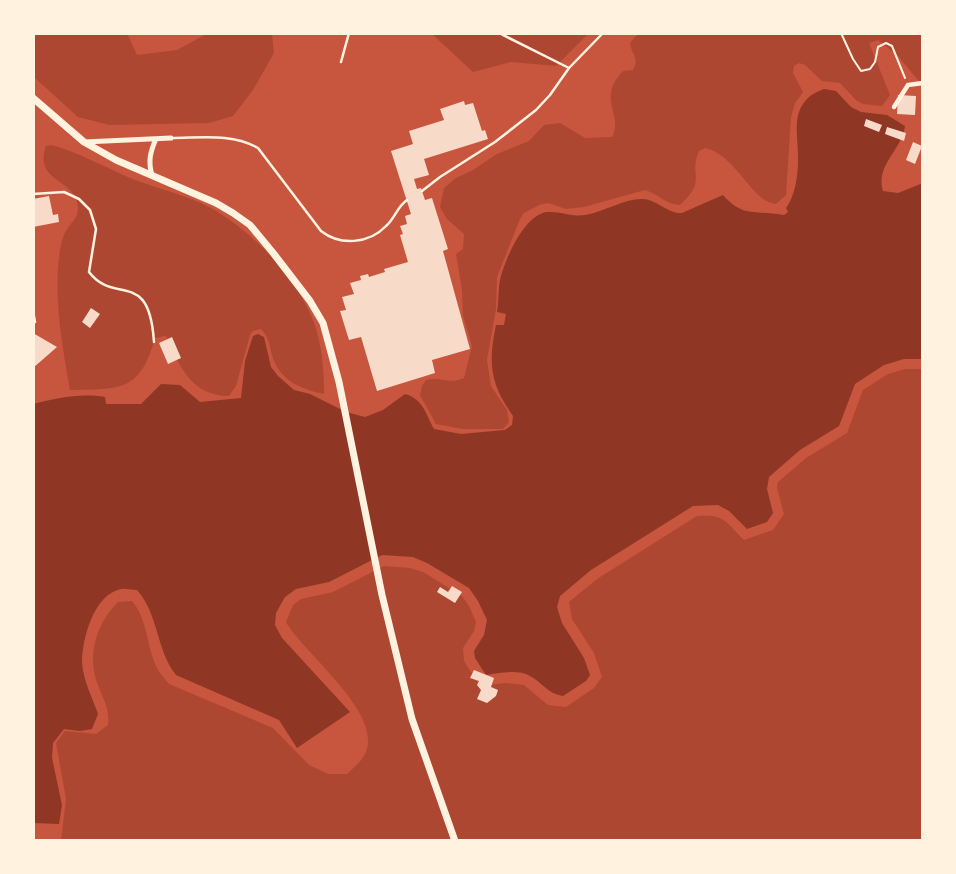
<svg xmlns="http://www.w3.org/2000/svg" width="956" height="874" viewBox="0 0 956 874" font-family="'Alegreya Sans',sans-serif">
<rect width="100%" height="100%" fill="#c8553d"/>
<path fill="#ae4732" d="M33 33H127L137 55 177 50 208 33H269L272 35 274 53 253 90 233 116 209 123 109 125 78 117 35 78Z
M431 33H589L556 66 511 62 473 72Z
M644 33H923V86L897 55 878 40 869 43 890 95 882 106 863 104 856 100 840 83 822 81 805 65 799 63 794 66 793 73 803 92 795 103 791 117 786 195 776 204C751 202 738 156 705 148L699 151C688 176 708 179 680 205 667 205 658 194 645 190L584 207 566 209 548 203 539 205 524 213 520 219 497 277 496 309 487 360 491 386 507 410 509 422 503 429H463L436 424 420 395 422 386 426 380C442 376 448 385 464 378L472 346 463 316 462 290 456 254 463 249 464 234 447 219 440 207 444 188 456 178 473 170 497 154 529 141 544 125 560 123 585 138 612 137C624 115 596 99 623 71L633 70C640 58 631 54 630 43L636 36Z
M52 145C80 153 104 167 130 178 153 187 178 193 201 203 246 224 295 274 313 320 322 343 324 370 324 394 300 389 279 380 272 355 269 344 269 337 261 329L253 331 250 335 236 386 229 396C191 396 179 365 166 336L155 338C140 392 120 389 70 390 62 343 53 298 60 250 61 245 62 239 64 235 68 224 79 219 78 207 76 178 33 183 46 146Z
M905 369H923V841H61L66 799 56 743 65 731 96 734 108 725C110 709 103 698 97 683 87 653 97 623 118 602L132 601C149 621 146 648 158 670 161 675 166 680 169 684L273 728 309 765 328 774H347C353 768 362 761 365 754 385 714 303 653 286 622L293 605 301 599 333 592 384 566 410 568 423 572 462 596 469 606 476 622 474 631 463 648 464 661 480 686 505 683 524 685 548 705 566 707 594 688 602 677 594 653 572 619 569 602 597 579 697 516C725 514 725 521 744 540L773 530 784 514 777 488 778 482 806 458 847 433 863 390 888 374Z"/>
<path fill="#8f3625" d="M824 89 836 91 851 107 861 112 887 115 905 126C902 150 875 165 883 191L898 193 923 183V359H904L884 365 855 384 839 426 800 450 769 477 767 489 773 513 767 522 747 529 729 511 718 505 693 506 591 570 560 596 557 607 562 623 584 658 590 675 586 681 563 696C548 694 543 683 530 676 518 669 499 673 486 675L475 658 474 651 484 635 487 620 478 601 469 588 427 563 413 557 382 555 329 582 296 589 285 597 276 613 275 625 282 638 350 712 297 748 279 720 176 675C156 650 159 615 137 590 132 590 125 588 121 589 94 594 82 639 82 662 83 680 92 697 98 714L92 729 80 731 64 729 53 743 52 758 62 805 59 824 33 823V404C58 398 80 393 105 397L106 404H141L161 384 180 385 200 402 241 398 245 361 253 336 258 334 264 337 271 367 278 376 294 390 310 394 346 412 365 417 383 410 405 394C423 399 426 414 434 429L461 434 505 430 512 425 513 416C490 383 488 364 496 325H504L506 314 497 312C499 302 498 290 500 280 505 259 524 215 547 212 560 211 572 217 585 215 604 212 623 199 642 199 657 199 667 214 682 213L723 195C743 218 756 210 784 215L788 212 786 208C795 196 798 176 798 161 799 139 790 114 809 97 812 94 819 91 824 89Z"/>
<path fill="#f7dbc8" d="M898 95 916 96 915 115 897 114Z
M464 101 465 105 473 103 482 131 485 130 488 139 424 159 429 175 414 179 417 189 421 188 425 200 432 198 448 249 443 251 470 349 432 360 435 373 377 391 361 337 349 340 340 311 346 310 342 297 354 294 350 283 361 280 360 276 368 274 369 277 385 272 384 269 408 262 400 235 403 234 400 226 407 224 405 216 411 214 391 151 413 144 409 131 444 120 440 109Z
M866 119 882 125 879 132 864 126Z
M887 127 906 133 904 141 885 134Z
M913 142 922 146 915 164 906 160Z
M49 196 53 215 58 214 59 222 33 227V199Z
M91 308 100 314 90 328 82 322Z
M33 333 57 347 33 368Z
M172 337 181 358 168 364 159 343Z
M452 586 462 592 455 603 437 592 440 587 448 592Z
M474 670 494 678 491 687 498 690 496 696 487 703 477 699 481 690 477 685 479 681 470 678Z"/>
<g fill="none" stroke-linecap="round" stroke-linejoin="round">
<path stroke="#fff3e0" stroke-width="2" d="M841 33 853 59 861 71 870 69 875 62 878 47 886 43 892 46 905 78"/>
<path stroke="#fff3e0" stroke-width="2.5" d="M499 33 569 68
M341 62 349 33
M171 138C201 138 232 133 258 148L321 231C340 246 369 244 386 226 395 218 397 207 407 200
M422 191 440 177 495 142 536 110 550 95 569 68 603 33
M33 194 64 192 79 199 90 210 96 229 89 272C115 306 149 267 154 342
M33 311 35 322"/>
<path stroke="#fff3e0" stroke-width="4.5" d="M894 107 908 85 923 83"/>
<path stroke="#fff3e0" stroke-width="5" d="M84 142 171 138
M152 175C148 162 150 152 156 139"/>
<path stroke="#fff3e0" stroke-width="7" d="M33 98 84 142 116 160 216 203 233 213 250 225 274 254 310 301 323 323 339 382 382 595 412 719 455 841"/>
</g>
<rect width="956" height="874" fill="none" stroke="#fff3e0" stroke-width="70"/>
</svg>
